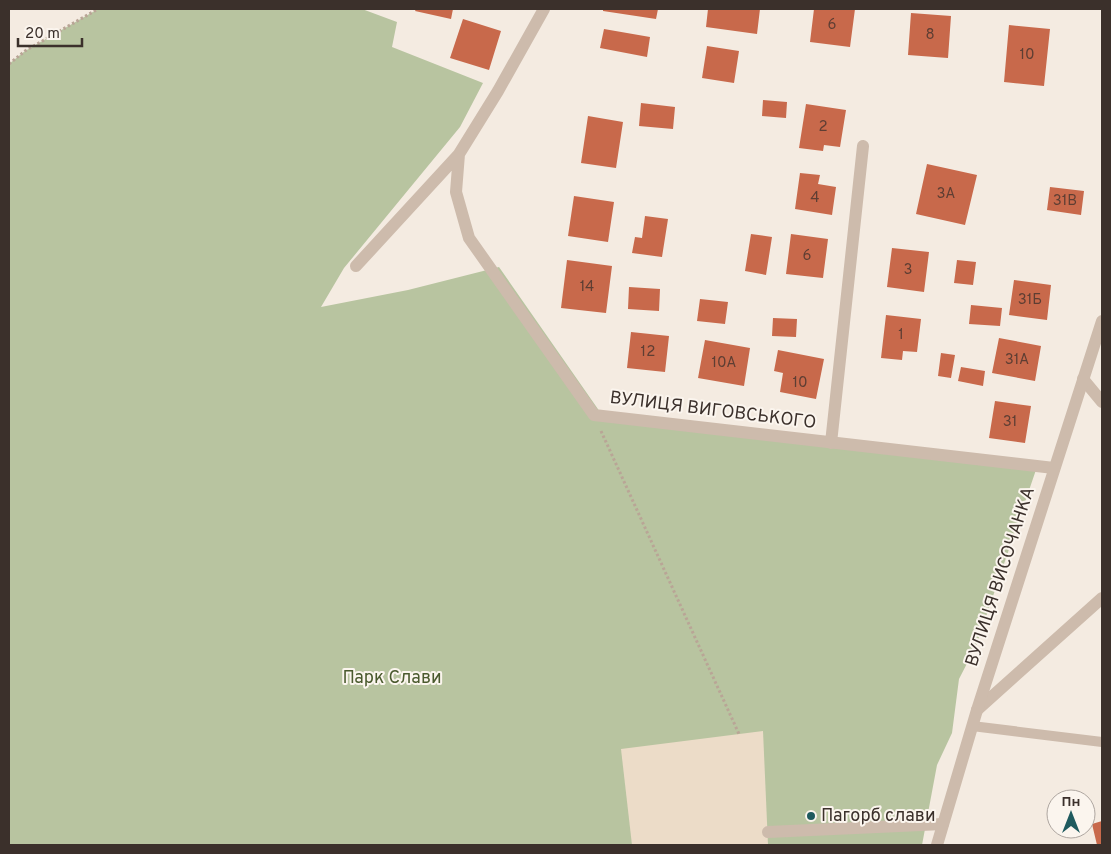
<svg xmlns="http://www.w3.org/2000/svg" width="1111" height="854" viewBox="0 0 1111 854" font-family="Overpass,sans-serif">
<rect width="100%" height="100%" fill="#f4ebe1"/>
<path fill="#b8c4a0" d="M98 9H362L397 22 392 47 483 83 460 127 344 268 321 307 408 290 499 267 600 412 1039 461 976 646 959 679 952 733 937 765 922 845H9V64L25 51Z"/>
<path fill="#ecdcc8" d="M763 731 768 845H632L621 749Z"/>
<path fill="#c8694b" d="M416 9H453L451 19 415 11Z
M603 9H658L656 19 603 11Z
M708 9H760L757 34 706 27Z
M814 9H855L850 47 810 42Z
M911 13 951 16 948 58 908 55Z
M463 19 501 31 489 70 450 58Z
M1009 25 1050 29 1044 86 1004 82Z
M604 29 650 37 647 57 600 48Z
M707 46 739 51 734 83 702 78Z
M763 100 787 102 786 118 762 116Z
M641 103 675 107 673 129 639 126Z
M806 104 846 110 840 147 824 145 823 151 799 148Z
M588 116 623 122 616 168 581 163Z
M927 164 977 175 965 225 916 214Z
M800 173 820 175 818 184 836 187 832 215 795 209Z
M1050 187 1084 191 1081 215 1047 210Z
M574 196 614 202 608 242 568 236Z
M645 216 668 219 662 257 632 253 635 237 642 238Z
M751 234 772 237 766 275 745 271Z
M791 234 828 239 823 278 786 274Z
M892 248 929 252 924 292 887 287Z
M567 260 612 266 606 313 561 308Z
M957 260 976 262 973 285 954 283Z
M1014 280 1051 285 1047 320 1009 315Z
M629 287 660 289 659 311 628 309Z
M700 299 728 302 725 324 697 321Z
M971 305 1002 308 1000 326 969 324Z
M886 315 921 319 917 352 903 351 902 360 881 358Z
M773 318 797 319 796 337 772 336Z
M631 332 669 336 665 372 627 368Z
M999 338 1041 346 1035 381 992 373Z
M705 340 750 348 744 386 698 378Z
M778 350 824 359 816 399 780 392 783 373 774 371Z
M941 353 955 355 951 378 938 376Z
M961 367 985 371 983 386 958 381Z
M995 401 1031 406 1025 443 989 438Z
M1102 821V845H1097L1092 824Z"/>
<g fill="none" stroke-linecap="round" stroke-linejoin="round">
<path stroke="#b9a596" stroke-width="3" stroke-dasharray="2.5 2.5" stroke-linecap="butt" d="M9 64 25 51 98 9
M601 431 739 734"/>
<path stroke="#cdbbac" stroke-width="10" d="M972 726 1102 742"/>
<path stroke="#cdbbac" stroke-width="12" d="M768 832 943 824"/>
<path stroke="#cdbbac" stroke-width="12" d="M459 154 456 192 469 238 594 415 1054 468
M356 266 459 154 498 91 544 9
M1083 379 1102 402
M831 443 863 146
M977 710 1102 598"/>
<path stroke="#cdbbac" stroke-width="12" d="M937 845 977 710 1102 321"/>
</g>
<circle fill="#1f5a5e" stroke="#fbf5ee" stroke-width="2" cx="811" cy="816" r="5"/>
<g text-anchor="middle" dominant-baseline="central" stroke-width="4" stroke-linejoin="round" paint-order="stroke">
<g font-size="15" fill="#5e3e33">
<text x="832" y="25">6</text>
<text x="930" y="35">8</text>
<text x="1027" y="55">10</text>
<text x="823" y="127">2</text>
<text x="946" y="194">3А</text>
<text x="815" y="198">4</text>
<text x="1065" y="201">31В</text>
<text x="807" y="256">6</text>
<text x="908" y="270">3</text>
<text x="587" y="287">14</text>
<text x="1030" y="300">31Б</text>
<text x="901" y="335">1</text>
<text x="648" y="352">12</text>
<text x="1017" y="360">31А</text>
<text x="724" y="363">10А</text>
<text x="800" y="383">10</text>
<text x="1010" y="422">31</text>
</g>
<g font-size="18" fill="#3b302b" stroke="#fbf5ee">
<text transform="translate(713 411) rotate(7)">ВУЛИЦЯ ВИГОВСЬКОГО</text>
<text transform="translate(1001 577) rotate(-72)">ВУЛИЦЯ ВИСОЧАНКА</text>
</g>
<g font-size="18" fill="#4a5a2e" stroke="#fbf5ee">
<text x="392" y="678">Парк Слави</text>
</g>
<g font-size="18" fill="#3b302b" stroke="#fbf5ee" text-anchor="start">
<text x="821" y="816">Пагорб слави</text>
</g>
</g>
<rect width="1111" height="854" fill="none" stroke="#3b302b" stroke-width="20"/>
<g transform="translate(1071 814)"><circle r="24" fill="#fbf5ee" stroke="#aea6a0"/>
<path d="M0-4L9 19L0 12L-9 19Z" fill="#1f5a5e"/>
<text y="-8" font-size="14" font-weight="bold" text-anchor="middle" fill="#3b302b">Пн</text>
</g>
<path d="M18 38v8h64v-8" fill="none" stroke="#3b302b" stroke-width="2.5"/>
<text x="25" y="38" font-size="15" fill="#3b302b" stroke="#fbf5ee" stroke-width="4" paint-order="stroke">20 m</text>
</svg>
